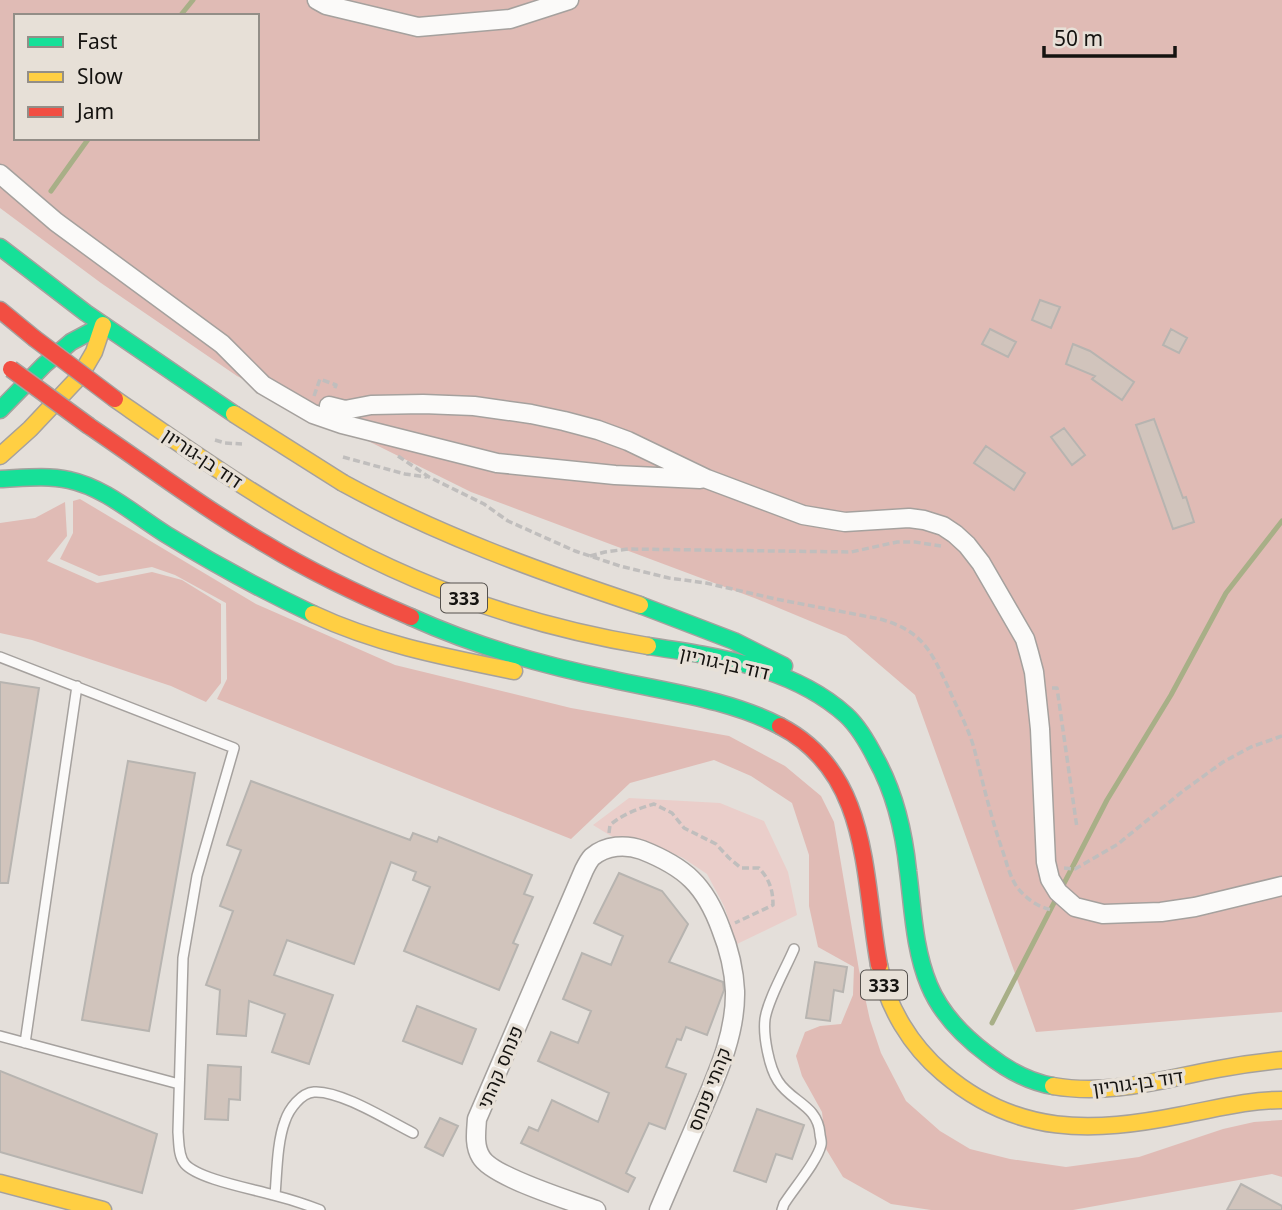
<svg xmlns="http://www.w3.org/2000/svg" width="1282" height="1210" viewBox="0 0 1282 1210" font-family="'Noto Sans',Heebo,sans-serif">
<rect width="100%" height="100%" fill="#e4dfda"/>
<path fill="#eaceca" d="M629 798 720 803 764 821 788 872 797 915 737 944 724 906 707 874 683 858 643 840 616 839 593 825Z"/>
<path fill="#e0bbb5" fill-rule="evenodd" d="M0 0H1282V1012L1036 1032 915 695 846 636 757 599 471 492 237 376 101 283 0 208ZM16 16H257V138H16Z
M80 499 256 604 395 665 571 708 729 736 785 766 821 796 834 822 859 970 870 1020 881 1053 906 1101 940 1131 970 1149 1010 1159 1066 1167 1139 1157 1223 1129 1254 1122 1282 1120V1177L1272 1174 1073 1210H931L891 1204 843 1177 826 1149 822 1112 802 1076 796 1056 805 1032 820 1026 841 1024 853 995 854 967 818 947 809 906V855L792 803 751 776 714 760 630 783 571 839 217 699 227 679 226 603 175 575 152 567 99 576 60 559 73 533V501Z
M65 502 67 536 47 561 97 583 152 572 182 580 221 604V683L206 702 171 686 32 640 0 633V523L35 518Z"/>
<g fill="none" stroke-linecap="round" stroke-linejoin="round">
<path stroke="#a8af87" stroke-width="5" d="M180 16 193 0
M51 191 89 138
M992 1023 1107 800 1171 695 1226 593 1282 521"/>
</g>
<path fill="#d1c4bc" stroke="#b7b4b0" stroke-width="2" d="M1040 300 1060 307 1051 328 1032 320Z
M990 329 1016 342 1008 357 982 344Z
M1171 329 1187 338 1179 353 1163 345Z
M1073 344 1090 351 1134 382 1122 400 1092 379 1095 376 1066 364Z
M1154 419 1183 498 1186 497 1194 522 1173 529 1136 425Z
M1064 428 1085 455 1072 465 1051 437Z
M986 446 1025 473 1014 490 974 463Z
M0 682 39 688 8 883H0Z
M128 761 195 773 149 1031 82 1020Z
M251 781 410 840 413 833 437 842 439 837 532 875 524 894 533 897 513 943 518 945 499 990 404 951 430 887 413 880 416 872 391 862 354 964 287 940 274 975 333 995 309 1064 272 1052 285 1014 249 1001 246 1036 217 1034 220 990 206 985 233 911 220 906 241 850 227 845Z
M619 873 662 891 688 924 669 962 723 982 724 990 707 1035 686 1027 681 1040 677 1039 666 1067 686 1074 665 1129 649 1123 626 1173 635 1178 628 1192 521 1143 529 1127 538 1131 552 1100 598 1122 609 1093 538 1061 551 1032 578 1043 591 1011 563 999 582 953 611 965 623 936 594 923Z
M815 962 847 967 843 992 834 990 830 1021 806 1018Z
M417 1006 476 1029 462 1064 403 1041Z
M208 1065 241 1067 240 1100 229 1099 228 1120 205 1119Z
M0 1071 157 1134 142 1193 0 1152Z
M757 1109 804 1125 792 1159 776 1154 766 1182 734 1171Z
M440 1118 458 1126 443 1156 425 1147Z
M1241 1184 1282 1206V1210H1227Z"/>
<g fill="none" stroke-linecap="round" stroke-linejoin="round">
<g stroke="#a5a19e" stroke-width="12">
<path id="lane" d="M0 657 234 748 197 876 183 958 178 1132C179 1142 178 1156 185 1164 198 1179 253 1189 273 1195 289 1199 305 1204 320 1210
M0 1036 179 1084
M25 1043 77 686
M275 1195C277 1172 277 1142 285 1121 289 1109 301 1093 314 1092 340 1090 389 1121 413 1133
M782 1210 784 1204C794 1188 817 1162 821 1145 822 1141 820 1137 820 1134 818 1105 791 1102 778 1081 769 1067 763 1036 765 1019 768 999 786 968 794 949"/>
</g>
<g stroke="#a5a19e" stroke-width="21">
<path id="street" d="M317 0 326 5 418 27 510 19 569 0
M0 174 56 222 222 344 263 385 313 414 342 424 497 463 615 475 700 479
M329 406 345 410 371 405 423 404 474 406 531 414 564 421 598 430 628 441 707 479 803 515 845 522 909 518 924 520 943 526 955 534 967 545 981 563 1025 639 1029 653 1034 672 1040 729 1046 862 1050 879 1058 892 1075 907 1103 914 1161 912 1195 907 1282 886
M596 1210C572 1201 492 1177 481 1157 474 1146 476 1132 477 1119L584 870C586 866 589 860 592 857 606 845 626 844 642 850 685 867 705 885 721 929 729 949 734 969 735 991 736 1035 716 1077 699 1117 686 1148 672 1179 659 1210"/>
</g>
<g stroke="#a5a19e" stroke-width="19">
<path id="fast" d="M0 247 86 313 234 414
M0 410 44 365 71 342 103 325
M0 479C23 478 47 475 69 480 106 488 136 516 167 535 214 564 262 590 313 614
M640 605 734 641 784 666
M411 617C475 646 541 665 610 679 667 692 728 699 780 726
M648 646C715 656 793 667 846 715 859 727 868 743 876 759 895 793 904 832 908 871 913 909 914 949 929 985 941 1014 963 1036 987 1054 1006 1069 1029 1082 1053 1086"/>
</g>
<g stroke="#a5a19e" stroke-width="19">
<path id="slow" d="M115 399C183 446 251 494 324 534 426 591 533 627 648 646
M0 456 30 429 80 376 94 352 103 325
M343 483C438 535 538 571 640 605
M313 614C377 644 445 657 514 671
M879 965C887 1007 911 1046 943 1073 1017 1136 1092 1133 1182 1115 1215 1109 1248 1100 1282 1100
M1053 1086C1110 1096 1163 1079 1218 1069 1239 1065 1260 1062 1282 1060
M0 1183 103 1210"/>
</g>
<g stroke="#a5a19e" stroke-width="19">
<path id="jam" d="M0 310 34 338
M89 426C148 466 205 509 267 545 313 573 362 596 411 617
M780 726C871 773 863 878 879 965"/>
</g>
<path stroke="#c0bebd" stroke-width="3.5" stroke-dasharray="7 3.5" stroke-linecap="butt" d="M314 396 320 379 336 385 334 390
M215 440 225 443 242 444
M398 456 429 477 484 504 508 521 575 551 620 566 669 578 706 583 776 599 880 619C923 631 931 651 949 689 957 708 968 727 974 748 983 783 991 818 1003 852 1007 864 1010 877 1017 887 1026 899 1038 907 1052 910
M343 457 405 474 427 477
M590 556 605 552 628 549 851 552 897 542H915L941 546
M1052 688H1057L1077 828
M609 833 610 825C623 814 637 809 654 804L672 813 684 828 716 844 729 858 741 868H759C769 879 773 889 773 905L735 923
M1064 868 1075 869 1118 844 1183 791 1223 762 1251 747 1282 736"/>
<use href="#lane" stroke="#fbfaf9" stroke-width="9"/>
<use href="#street" stroke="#fbfaf9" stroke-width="18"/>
<use href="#fast" stroke="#16e098" stroke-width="16"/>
<use href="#slow" stroke="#ffcf43" stroke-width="16"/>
<use href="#jam" stroke="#f24e42" stroke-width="16"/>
<g stroke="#a5a19e" stroke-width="19" stroke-linecap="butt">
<path id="slow-bridge" d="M234 414 343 483"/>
</g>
<g stroke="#a5a19e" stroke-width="19" stroke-linecap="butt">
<path id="jam-bridge" d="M34 338 115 399
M11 369 89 426"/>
</g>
<use href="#slow-bridge" stroke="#ffcf43" stroke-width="16"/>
<use href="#jam-bridge" stroke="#f24e42" stroke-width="16"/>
</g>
<g text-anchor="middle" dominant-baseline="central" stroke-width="7" stroke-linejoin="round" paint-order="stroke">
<g fill="#e7e0d7" stroke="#54504c" stroke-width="2">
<rect x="441" y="583.5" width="46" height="29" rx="5"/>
<rect x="861" y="970.5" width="46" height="29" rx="5"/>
</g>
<g font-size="18" font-weight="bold" fill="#151310">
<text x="464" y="598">333</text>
<text x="884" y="985">333</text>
</g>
<g font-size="19" fill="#151310" stroke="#e7e0d7">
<text transform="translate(203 458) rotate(34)">דוד בן-גוריון</text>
<text transform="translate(725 663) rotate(13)">דוד בן-גוריון</text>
<text transform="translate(500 1067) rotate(-67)">פנחס קהתי</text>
<text transform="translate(1138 1082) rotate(-8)">דוד בן-גוריון</text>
<text transform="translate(709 1089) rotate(-69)">קהתי פנחס</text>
</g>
</g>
<rect x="14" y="14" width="245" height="126" fill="#e7e0d7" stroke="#938e87" stroke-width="2"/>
<rect x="28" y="37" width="35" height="10" fill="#16e098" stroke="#938e87" stroke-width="2"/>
<text x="77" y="49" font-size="21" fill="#151310">Fast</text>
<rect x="28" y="72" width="35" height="10" fill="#ffcf43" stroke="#938e87" stroke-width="2"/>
<text x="77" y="84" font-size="21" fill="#151310">Slow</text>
<rect x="28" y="107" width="35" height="10" fill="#f24e42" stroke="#938e87" stroke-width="2"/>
<text x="77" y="119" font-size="21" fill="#151310">Jam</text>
<path d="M1044 46v10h131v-10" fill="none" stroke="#151310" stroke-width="3.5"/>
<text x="1054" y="46" font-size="21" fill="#151310" stroke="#e7e0d7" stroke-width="5" paint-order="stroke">50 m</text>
</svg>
